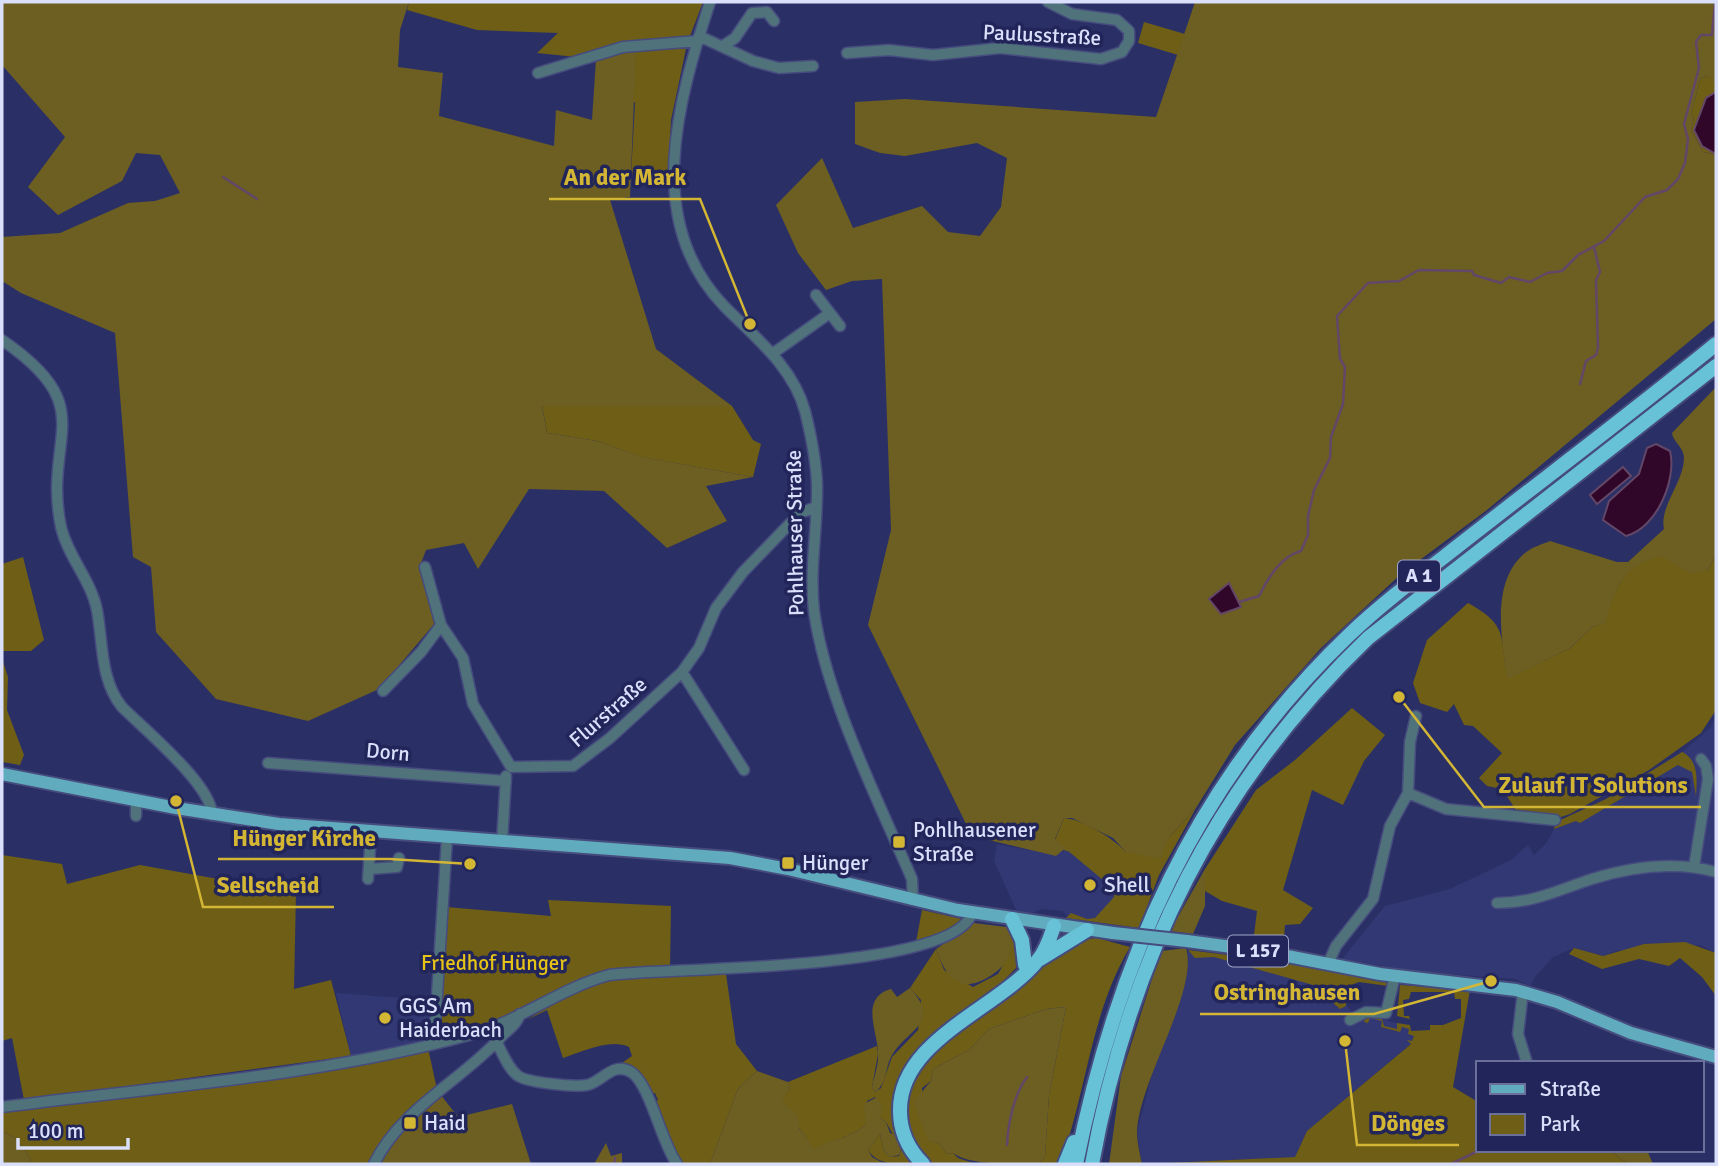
<svg xmlns="http://www.w3.org/2000/svg" width="1718" height="1166" viewBox="0 0 1718 1166" font-family="Signika,sans-serif">
<rect width="100%" height="100%" fill="#2a3065"/>
<path fill="#323874" d="M1716 715V953L1700 945 1616 951 1603 956 1574 948 1553 957 1534 978 1531 986 1515 979 1422 972 1342 959 1385 906 1450 889 1511 860 1528 845 1534 855 1547 842 1554 829 1607 808 1614 801 1678 765 1682 752 1710 728Z
M997 844 1055 855 1061 851H1069L1115 888 1125 889 1110 924 1070 920 1063 911 1042 909 1032 913 1017 912 994 861Z
M1188 950 1249 957 1348 975 1344 1002 1353 1013 1410 1026V1032L1420 1036 1307 1131 1295 1157 1142 1164 1137 1131 1157 1056 1185 984Z
M336 993 428 1000 429 1036 424 1041 351 1056Z"/>
<path fill="#6e5e16" d="M409 2H703L687 44 671 120 668 183 631 175 635 103 596 59 537 53 558 33 477 30 407 10Z
M1144 22 1185 34 1178 55 1138 43Z
M1707 76 1713 79 1716 89V155L1703 152 1691 130 1694 118 1691 114 1700 79Z
M542 405 732 406 753 440 761 444 753 477 641 457 597 441 547 433Z
M1716 555V710L1701 733 1649 770 1570 814 1555 819 1520 816 1502 789 1487 786 1479 778 1502 753 1473 726 1464 725 1454 704 1447 712 1420 703 1413 683 1427 640 1468 603C1510 626 1499 637 1508 678L1570 648 1592 627 1604 623C1613 595 1624 559 1660 556 1673 555 1694 566 1707 571Z
M23 557 44 640 31 651H2V564Z
M2 658 8 677 7 710 24 755 20 765 2 762Z
M1352 708 1385 735 1364 761 1343 805 1312 790 1283 890 1313 908 1300 924 1285 925 1283 949 1253 943 1257 911 1222 901 1205 891V869L1256 790 1295 760Z
M1682 752C1699 760 1697 780 1696 796L1692 772 1678 765 1580 823 1576 821 1554 829 1556 822 1606 799Z
M1196 808 1159 875 1139 928 1066 918 1071 913 1087 919 1095 918 1114 897 1115 890 1055 840 1064 818C1082 819 1113 838 1126 852L1170 836Z
M2 855 62 864 67 884 140 865 296 893 294 989 331 980 351 1056 24 1100 12 1038 2 1041Z
M548 900 671 906 670 967 726 974 736 1044 757 1071 738 1089 710 1164H679L655 1102 658 1100 655 1093 652 1094 619 1065 632 1056 629 1047C610 1038 582 1052 563 1058L547 1010 527 1020 576 990 518 1010 472 1030 439 1037 446 907 551 916Z
M922 910 962 919 948 930 916 942Z
M1006 927 1015 933 1016 968 897 1089 915 1164C898 1164 878 1166 868 1150L880 1134 884 1151 890 1157 899 1156 901 1149 886 1122 880 1118 875 1097 867 1101 866 1124C853 1138 830 1139 814 1150L781 1101 790 1088 788 1082 877 1046 878 1054 872 1087 875 1092 881 1088 892 1057 918 1030 921 1000 910 988 936 949 944 970 973 987 998 974 1010 952Z
M1097 938 1130 947C1090 1014 1087 1092 1060 1164H1038L1045 1157 1049 1095 1066 1007 1046 1009 989 1029 969 1050 933 1069 931 1081 922 1088 923 1121 929 1140 939 1143 947 1154 953 1153 958 1158 976 1164 930 1163C867 1098 940 1047 988 1008 1016 986 1045 963 1073 941Z
M1685 942 1716 953V996L1702 977 1680 958 1669 966 1639 959 1602 969 1569 954 1574 948 1603 956 1644 944Z
M1188 950 1285 962 1389 983 1388 986 1359 982 1346 987V1006L1340 1009 1313 985 1214 957 1195 958Z
M1400 985 1470 990 1453 1087 1478 1102V1150H1609L1628 1164H1146L1295 1157 1307 1131 1411 1044 1407 1040 1412 1041 1414 1036 1408 1034 1409 1029 1402 1027 1400 1032 1381 1027 1382 1021 1370 1018 1368 1023 1364 1022 1366 1017 1382 1019 1384 1026 1397 1029V1023L1410 1025 1411 1031 1430 1030V1025H1443L1461 1018V999H1455L1454 992H1411L1409 999 1403 1000 1404 1016H1409L1410 1019 1397 1016Z
M428 1048 437 1089C410 1111 383 1131 370 1164H29L31 1160 17 1139 2 1131V1109Z"/>
<path fill="#6d5e22" d="M2 2H409L400 30 398 67 443 73 439 116 554 146 556 110 592 120 596 59 636 49 630 197 610 200 656 349 732 406H542L547 433 597 441 642 457 753 477 706 486 727 521 667 548 604 491 529 489 478 569 464 543 426 550 420 566 435 623 379 689 308 721 216 699 156 632 151 567 133 557 115 333 21 293 2 281V237L60 233 128 203 155 201 180 193 160 155 136 153 122 181 58 215 28 187 65 137 2 65Z
M1195 2H1716V89L1712 79 1707 76 1700 79 1691 114 1694 118 1691 130 1703 152 1716 155V319L1487 510 1401 574 1321 648 1235 745 1196 808 1170 836 1160 859 1126 852 1113 838 1072 818H1064L1055 839 1071 852 1063 850 1056 856 972 836 868 625 891 530 882 279 852 281 826 290 798 253 776 205 822 158 853 228 922 206 948 232 980 236 1001 207 1007 158 977 143 905 156 880 153 855 144V102L905 99 1156 117Z
M1716 387V555L1707 571 1691 574 1661 556C1621 567 1616 587 1605 623L1592 627 1570 648 1507 679C1502 639 1490 582 1525 553 1532 547 1543 544 1550 541L1617 562H1628L1664 529C1659 506 1684 482 1684 458 1684 447 1673 442 1672 433Z
M1205 869V906L1193 934 1170 931Z
M974 923 1006 927C1019 950 1005 969 985 979 957 994 945 974 936 949Z
M1186 948C1199 991 1139 1080 1137 1132 1137 1142 1140 1154 1142 1164H1109L1121 1076 1161 951Z
M910 988C943 1024 906 1029 891 1057 885 1069 887 1084 875 1092L872 1087C874 1077 879 1064 878 1053 878 1032 859 998 891 989L897 997Z
M1066 1007 1049 1095 1045 1157 1038 1164C1014 1164 971 1166 953 1153L947 1154 939 1143 928 1140 913 1102 931 1081 933 1069 969 1050 989 1029 1046 1009Z
M757 1071 788 1082 790 1088 782 1101C791 1111 801 1112 799 1128L814 1149C830 1139 853 1138 866 1124L864 1104 877 1097 883 1109 880 1118 886 1122 890 1133 896 1135 901 1149 899 1155 890 1157 884 1151 880 1134 868 1150 872 1157 885 1164H710L738 1089Z
M440 1094 458 1117 512 1104 531 1164H378L409 1123Z
M2 1131 17 1139 31 1160 29 1164H2Z
M606 1143 611 1156 622 1153V1164H594Z
M1609 1150H1647L1653 1164H1628Z"/>
<path fill="#300629" stroke="#634768" stroke-width="2" d="M1716 92V154L1702 146 1694 130 1706 98Z
M1656 444 1670 451C1677 479 1657 528 1626 536L1603 520 1609 501 1639 474 1647 448Z
M1623 467 1631 476 1597 504 1590 495Z
M1229 583 1241 607 1221 614 1209 599Z"/>
<g fill="none" stroke-linecap="round" stroke-linejoin="round">
<path stroke="#634768" stroke-width="2.5" d="M223 177 257 199
M1580 384 1586 361 1596 355 1598 348 1596 280 1600 272 1594 247
M1239 602 1259 596C1268 578 1281 556 1301 551L1308 535V516L1314 490 1330 458 1331 437 1343 404 1345 367 1340 359 1337 316 1368 283 1399 281 1419 270 1472 271 1474 275 1501 283 1509 277 1530 282 1547 273 1562 271 1578 255 1604 241 1645 197 1667 190 1678 179 1685 163 1688 139 1684 124 1699 68 1696 42 1701 35H1712L1715 2
M1007 1145C1008 1123 1014 1094 1027 1077
M614 1164 615 1158
M1451 1164 1480 1150"/>
<g stroke="#464c7d" stroke-width="13">
<path id="minor" d="M710 2C678 101 642 222 725 307 756 338 793 367 805 411 811 435 816 459 817 484 818 527 809 569 814 611 826 697 878 800 912 879L913 900
M699 36 753 61 779 68 813 66
M723 46 735 38 752 13 767 12 774 21
M847 53 889 50 933 55 1000 48 1101 59 1122 52 1129 41V31L1117 20 1072 14 1048 2
M538 73 623 47 697 41
M816 295 840 326
M2 340C103 409 42 436 61 527 68 557 91 580 97 610 103 642 100 680 122 707 144 729 212 785 212 815
M772 354 830 313
M425 567 441 625 463 658 473 704 511 767
M682 672 744 770
M383 691 421 652 441 625
M268 763 506 781
M511 767 573 766 610 738 682 672 699 648 716 608 743 572 800 513 816 507
M1408 793 1446 809 1555 820
M136 816V801
M502 842 506 776
M1694 867 1708 779 1706 766 1701 759
M369 869 397 867 399 858
M368 879 371 833
M1497 903C1534 903 1558 890 1592 879 1631 867 1676 861 1716 872
M1328 964 1336 946 1373 899 1390 826 1408 793 1410 742 1416 716
M1523 991 1518 1034 1527 1063
M1350 1020 1366 1012 1386 1013 1395 976
M434 1043 447 838
M497 1043C503 1054 508 1068 517 1075 526 1083 575 1087 587 1085 602 1082 613 1061 631 1072 650 1084 661 1142 677 1164
M2 1107C157 1087 322 1076 473 1034 521 1020 561 988 609 975 668 967 953 972 972 913
M374 1164C401 1108 463 1080 503 1035 510 1028 517 1024 520 1014"/>
</g>
<g stroke="#464c7d" stroke-width="16">
<path id="major" d="M2 774 176 808 279 824 730 858 788 869 958 910 1113 933
M1187 941 1262 951 1380 974 1516 990 1557 1002 1631 1033 1716 1057"/>
</g>
<g stroke="#464c7d" stroke-width="18">
<path id="highway" d="M1012 919 1022 940 1025 965
M1040 959 1087 930
M923 1164C909 1150 900 1132 900 1111 899 1039 999 1009 1038 960 1046 951 1050 938 1054 926
M1065 1164 1074 1142
M1076 1164C1117 960 1196 782 1348 636 1378 607 1411 582 1444 557 1534 486 1627 417 1716 344
M1092 1164C1130 957 1215 785 1368 638L1716 366"/>
</g>
<use href="#minor" stroke="#4f727b" stroke-width="10"/>
<use href="#major" stroke="#61abbe" stroke-width="12"/>
<use href="#highway" stroke="#67c2d8" stroke-width="14"/>
<g stroke="#464c7d" stroke-width="16" stroke-linecap="butt">
<path id="major-bridge" d="M1113 933 1187 941"/>
</g>
<use href="#major-bridge" stroke="#61abbe" stroke-width="12"/>
</g>
<g fill="#d4b635" stroke="#212559" stroke-width="2.5">
<rect x="892" y="835" width="14" height="14" rx="3.5"/>
<rect x="781" y="856" width="14" height="14" rx="3.5"/>
<circle cx="1090" cy="885" r="7"/>
<circle cx="385" cy="1018" r="7"/>
<rect x="403" y="1116" width="14" height="14" rx="3.5"/>
</g>
<g text-anchor="middle" dominant-baseline="central" stroke-width="7" stroke-linejoin="round" paint-order="stroke">
<g fill="#212559" stroke="#a2a8ca" stroke-width="2">
<rect x="1398" y="560.5" width="42" height="31" rx="5"/>
<rect x="1228" y="935.5" width="60" height="31" rx="5"/>
</g>
<g font-size="19" font-weight="bold" fill="#dae0fb">
<text x="1419" y="576">A 1</text>
<text x="1258" y="951">L 157</text>
</g>
<g font-size="21" fill="#dae0fb" stroke="#212559">
<text transform="translate(1042 35) rotate(3)">Paulusstraße</text>
<text transform="translate(795 533) rotate(-91)">Pohlhauser Straße</text>
<text transform="translate(608 712) rotate(-41)">Flurstraße</text>
<text transform="translate(388 752) rotate(5)">Dorn</text>
</g>
<g font-size="21" fill="#dae0fb" stroke="#212559" text-anchor="start">
<text x="913" y="830">Pohlhausener<tspan x="913" dy="24">Straße</tspan></text>
<text x="802" y="863">Hünger</text>
<text x="1104" y="885">Shell</text>
<text x="399" y="1006">GGS Am<tspan x="399" dy="24">Haiderbach</tspan></text>
<text x="424" y="1123">Haid</text>
</g>
<g font-size="21" fill="#e6c317" stroke="#212559">
<text x="494" y="963">Friedhof Hünger</text>
</g>
</g>
<path fill="none" stroke="#d4b635" stroke-width="2.5" d="M750 324L700 199H549M1399 697L1484 807H1701M470 864L390 859H218M176 801L203 907H334M1491 981L1374 1014H1200M1345 1041L1357 1145H1459"/>
<g fill="#d4b635" stroke="#212559" stroke-width="2.5">
<circle cx="750" cy="324" r="7"/>
<circle cx="1399" cy="697" r="7"/>
<circle cx="470" cy="864" r="7"/>
<circle cx="176" cy="801" r="7"/>
<circle cx="1491" cy="981" r="7"/>
<circle cx="1345" cy="1041" r="7"/>
</g>
<g font-size="23" text-anchor="middle" font-weight="bold" fill="#d4b635" stroke="#212559" stroke-width="7" stroke-linejoin="round" paint-order="stroke">
<text x="625" y="185">An der Mark</text>
<text x="1593" y="793">Zulauf IT Solutions</text>
<text x="304" y="846">Hünger Kirche</text>
<text x="268" y="893">Sellscheid</text>
<text x="1287" y="1000">Ostringhausen</text>
<text x="1408" y="1131">Dönges</text>
</g>
<rect width="1718" height="1166" fill="none" stroke="#dae0fb" stroke-width="7"/>
<rect x="1476" y="1061" width="228" height="91" fill="#212559" stroke="#6b709a" stroke-width="2"/>
<rect x="1490" y="1084" width="35" height="10" fill="#61abbe" stroke="#6b709a" stroke-width="2"/>
<text x="1540" y="1096" font-size="21" fill="#dae0fb">Straße</text>
<rect x="1490" y="1114" width="35" height="21" fill="#6e5e16" stroke="#6b709a" stroke-width="2"/>
<text x="1540" y="1131" font-size="21" fill="#dae0fb">Park</text>
<path d="M18 1138v10h110v-10" fill="none" stroke="#dae0fb" stroke-width="3.5"/>
<text x="28" y="1138" font-size="21" fill="#dae0fb" stroke="#212559" stroke-width="5" paint-order="stroke">100 m</text>
</svg>
